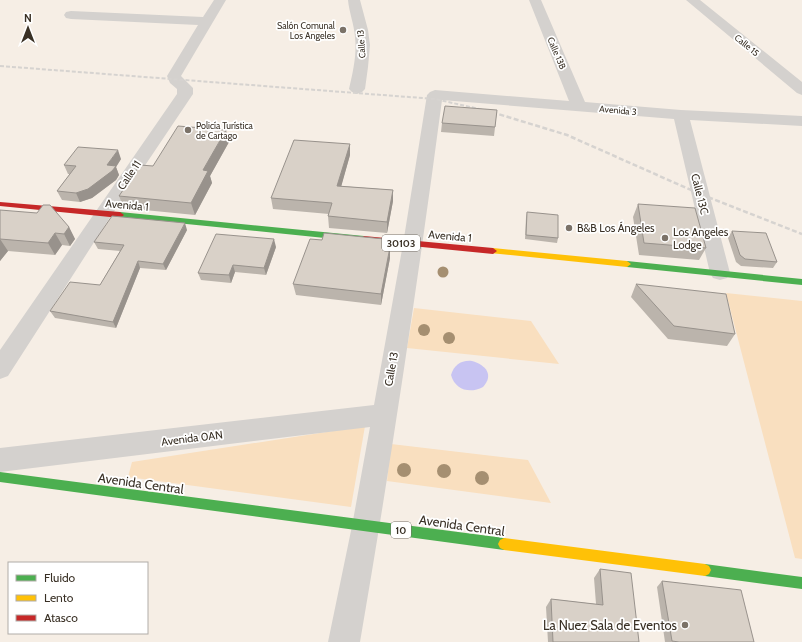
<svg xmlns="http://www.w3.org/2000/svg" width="802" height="642" viewBox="0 0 802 642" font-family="Cabin,sans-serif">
<rect width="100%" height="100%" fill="#f6eee5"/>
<path fill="#f9dfbf" d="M726 293 802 301V559L795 558Z
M414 308 531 321 559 364 407 348Z
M365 426 351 507 128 477 132 462Z
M391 444 528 460 551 503 387 481Z"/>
<path fill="#c8c4f2" d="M472 361C486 365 494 375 483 387 470 394 455 390 451 375 454 365 461 360 472 361Z"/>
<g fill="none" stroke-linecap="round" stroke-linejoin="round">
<path fill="#d4d1ce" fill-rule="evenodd" d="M214 0H226L181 76 193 88V94L109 219 8 376 0 379V350L177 94V89L170 83 167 76 198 25 71 19 66 18 64 15 66 12 71 11 203 17Z
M348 0H360L368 30 370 45 368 67 365 89 362 92 357 94 352 92 349 89C353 72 357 54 355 37 354 24 349 12 348 0Z
M529 0H541L585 102 681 110 802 116V126L690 120 730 273 727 278 720 280 713 278 710 273 674 119 442 100C418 281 391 462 360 642H328L352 526 370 427 0 472V448L374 405 403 244 427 95 430 92 435 90 569 101Z
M686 0H700L802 82V95L797 93Z"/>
<path fill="#4caf50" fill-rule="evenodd" d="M120 212 364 236 368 239 364 242 117 217 116 215Z
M627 261 802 279V285L627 267 623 264Z
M0 472 504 538 508 540 510 544 508 548 504 550 0 482Z
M705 564 802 577V589L705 576 701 574 699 570 701 566Z"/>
<path fill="#ffc107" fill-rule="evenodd" d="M493 248 627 261 631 264 627 267 490 253 489 251Z
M504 538 705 564 709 566 711 570 709 574 705 576 504 550 500 548 498 544 500 540Z"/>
<path fill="#c62828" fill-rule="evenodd" d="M0 202 120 212 124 215 120 218 0 206Z
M364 236 493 248 497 251 493 254 361 241 360 239Z"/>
<path stroke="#d6d3d0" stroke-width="2" stroke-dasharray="4 2" stroke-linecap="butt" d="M0 66 435 99 488 111"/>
<path stroke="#d6d3d0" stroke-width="2.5" stroke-dasharray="5 2.5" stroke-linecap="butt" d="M485 110 567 135 700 194 802 234"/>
</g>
<g fill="#a58f71">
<circle cx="443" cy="272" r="5.5"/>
<circle cx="424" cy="330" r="6"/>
<circle cx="449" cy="338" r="6"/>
<circle cx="404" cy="470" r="7"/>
<circle cx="444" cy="471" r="7"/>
<circle cx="482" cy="478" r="7"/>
</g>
<path fill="#bbb4ac" d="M497 110 494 136 441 132 442 123Z
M229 142 210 176 212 183 195 215 124 208 119 196 153 166Z
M350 144V155L341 186 393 190V201L387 233 329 228 328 216 329 214 273 209 271 198Z
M121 159 116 167 119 175 116 180 92 198 80 202 62 200 57 191 70 174H68L64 165Z
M638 204 706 248 699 260 639 255 633 217Z
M0 210 69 227 75 239 70 246 62 245 55 255 8 251 0 261Z
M527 212 558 238 557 243 525 239 526 217Z
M187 230 166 270 140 268 116 328 55 318 50 311 100 285 120 251 98 249 94 242Z
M732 231 777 262 773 268 741 266 736 262 728 238Z
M384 239V247L390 258 381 305 296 295 293 284 322 240Z
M276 247 266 275 235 272 231 283 201 280 198 273Z
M636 284 735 334 727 346 668 339 631 297Z
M600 569 639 642H548L546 607 551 599 596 604 594 578Z
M662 581 754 642H665L657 587Z"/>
<path fill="#98928c" d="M226 130 229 142 210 176 212 183 195 215 191 203 203 170Z
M350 144V155L338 198 337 186Z
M118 150 121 159 116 167 119 175 116 180 92 198 80 202 76 193 107 165Z
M393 190V201L387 233V222Z
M185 223 187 230 166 270 163 264Z
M69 227 75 239 70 246 64 234Z
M55 233 62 245 55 255 48 243Z
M0 239 8 251 0 261Z
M274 239 276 247 266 275 264 268Z
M390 247V258L381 305V294Z
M138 261 140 268 116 328 113 322Z
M233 265 235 272 231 283 229 275Z"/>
<path fill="#d9d1c8" stroke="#98928c" d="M445 106 497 110 495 127 442 123Z
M178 126 226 130 203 170 208 171 191 203 119 196 140 165 153 166Z
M294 140 350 144 337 186 393 190 387 222 328 216 332 203 271 198Z
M78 147 118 150 107 165 116 166 112 171 88 189 76 193 57 191 76 166 64 165Z
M638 204 695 208 706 248 644 243Z
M43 205H50L69 227 64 234 55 233 48 243 0 239V210L37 213Z
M527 212 558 215V238L526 235Z
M112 216 185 223 163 264 138 261 113 322 50 311 70 282 100 285 124 245 94 242Z
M732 231 766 233 777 262 745 259 740 255Z
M324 233 384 239 383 246 390 247 381 294 293 284 310 239 322 240Z
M216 234 274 239 264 268 233 265 229 275 198 273Z
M636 284 726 294 735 334 674 326Z
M600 569 631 573 639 642H553L551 599 603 605Z
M662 581 741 590 754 642H679L672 641Z"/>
<g fill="#7b7268" stroke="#fff" stroke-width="1.5">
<circle cx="343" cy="30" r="4"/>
<circle cx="188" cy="130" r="4"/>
<circle cx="569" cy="228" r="4"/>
<circle cx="665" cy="238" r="4"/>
<circle cx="685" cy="625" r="4"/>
</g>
<g text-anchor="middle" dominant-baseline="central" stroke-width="3.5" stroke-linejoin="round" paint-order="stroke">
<g font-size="9" fill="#393025" stroke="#fff" text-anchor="end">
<text x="335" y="25">Salón Comunal<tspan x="335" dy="10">Los Angeles</tspan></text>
<text x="196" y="125" text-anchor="start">Policía Turística<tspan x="196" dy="10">de Cartago</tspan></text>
</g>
<g font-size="9" fill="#393025" stroke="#fff">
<text transform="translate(361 44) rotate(-94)">Calle 13</text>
<text transform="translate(747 45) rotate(39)">Calle 15</text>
<text transform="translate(557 53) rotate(67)">Calle 13B</text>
<text transform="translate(618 110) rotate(5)">Avenida 3</text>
</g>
<g fill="#fff" stroke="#746e66" stroke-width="1">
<rect x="382" y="235" width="38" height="16" rx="3"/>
<rect x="391" y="522" width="20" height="16" rx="3"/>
</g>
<g font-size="10" font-weight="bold" fill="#393025">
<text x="401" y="243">30103</text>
<text x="401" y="530">10</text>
</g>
<g font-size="11" fill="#393025" stroke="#fff">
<text transform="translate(129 175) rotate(-56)">Calle 11</text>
<text transform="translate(700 194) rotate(76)">Calle 13C</text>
<text transform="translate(127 205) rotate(5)">Avenida 1</text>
<text transform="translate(450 236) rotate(5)">Avenida 1</text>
<text transform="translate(391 369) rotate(-80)">Calle 13</text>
<text transform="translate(192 438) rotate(-7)">Avenida 0AN</text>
</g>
<g font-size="11" fill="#393025" stroke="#fff" text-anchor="start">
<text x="577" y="228">B&amp;B Los Ángeles</text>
<text x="673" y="232">Los Angeles<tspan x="673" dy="13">Lodge</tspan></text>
</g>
<g font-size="13" fill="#393025" stroke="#fff">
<text transform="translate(141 483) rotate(8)">Avenida Central</text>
<text transform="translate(462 525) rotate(8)">Avenida Central</text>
</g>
<g font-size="13" fill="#393025" stroke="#fff" text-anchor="end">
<text x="677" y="625">La Nuez Sala de Eventos</text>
</g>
</g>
<rect x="8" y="562" width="140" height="72" fill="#ffffff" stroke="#b0aca8"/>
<rect x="16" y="575" width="20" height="6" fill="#4caf50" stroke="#b0aca8"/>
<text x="44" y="582" font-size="12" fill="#393025">Fluido</text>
<rect x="16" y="595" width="20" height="6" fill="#ffc107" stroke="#b0aca8"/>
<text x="44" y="602" font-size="12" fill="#393025">Lento</text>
<rect x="16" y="615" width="20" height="6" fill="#c62828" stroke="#b0aca8"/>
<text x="44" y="622" font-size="12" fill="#393025">Atasco</text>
<g transform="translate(28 28)" stroke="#ffffff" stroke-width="3" paint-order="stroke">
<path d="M0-3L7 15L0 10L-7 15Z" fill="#393025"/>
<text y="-6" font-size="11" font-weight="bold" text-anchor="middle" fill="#393025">N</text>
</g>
</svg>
